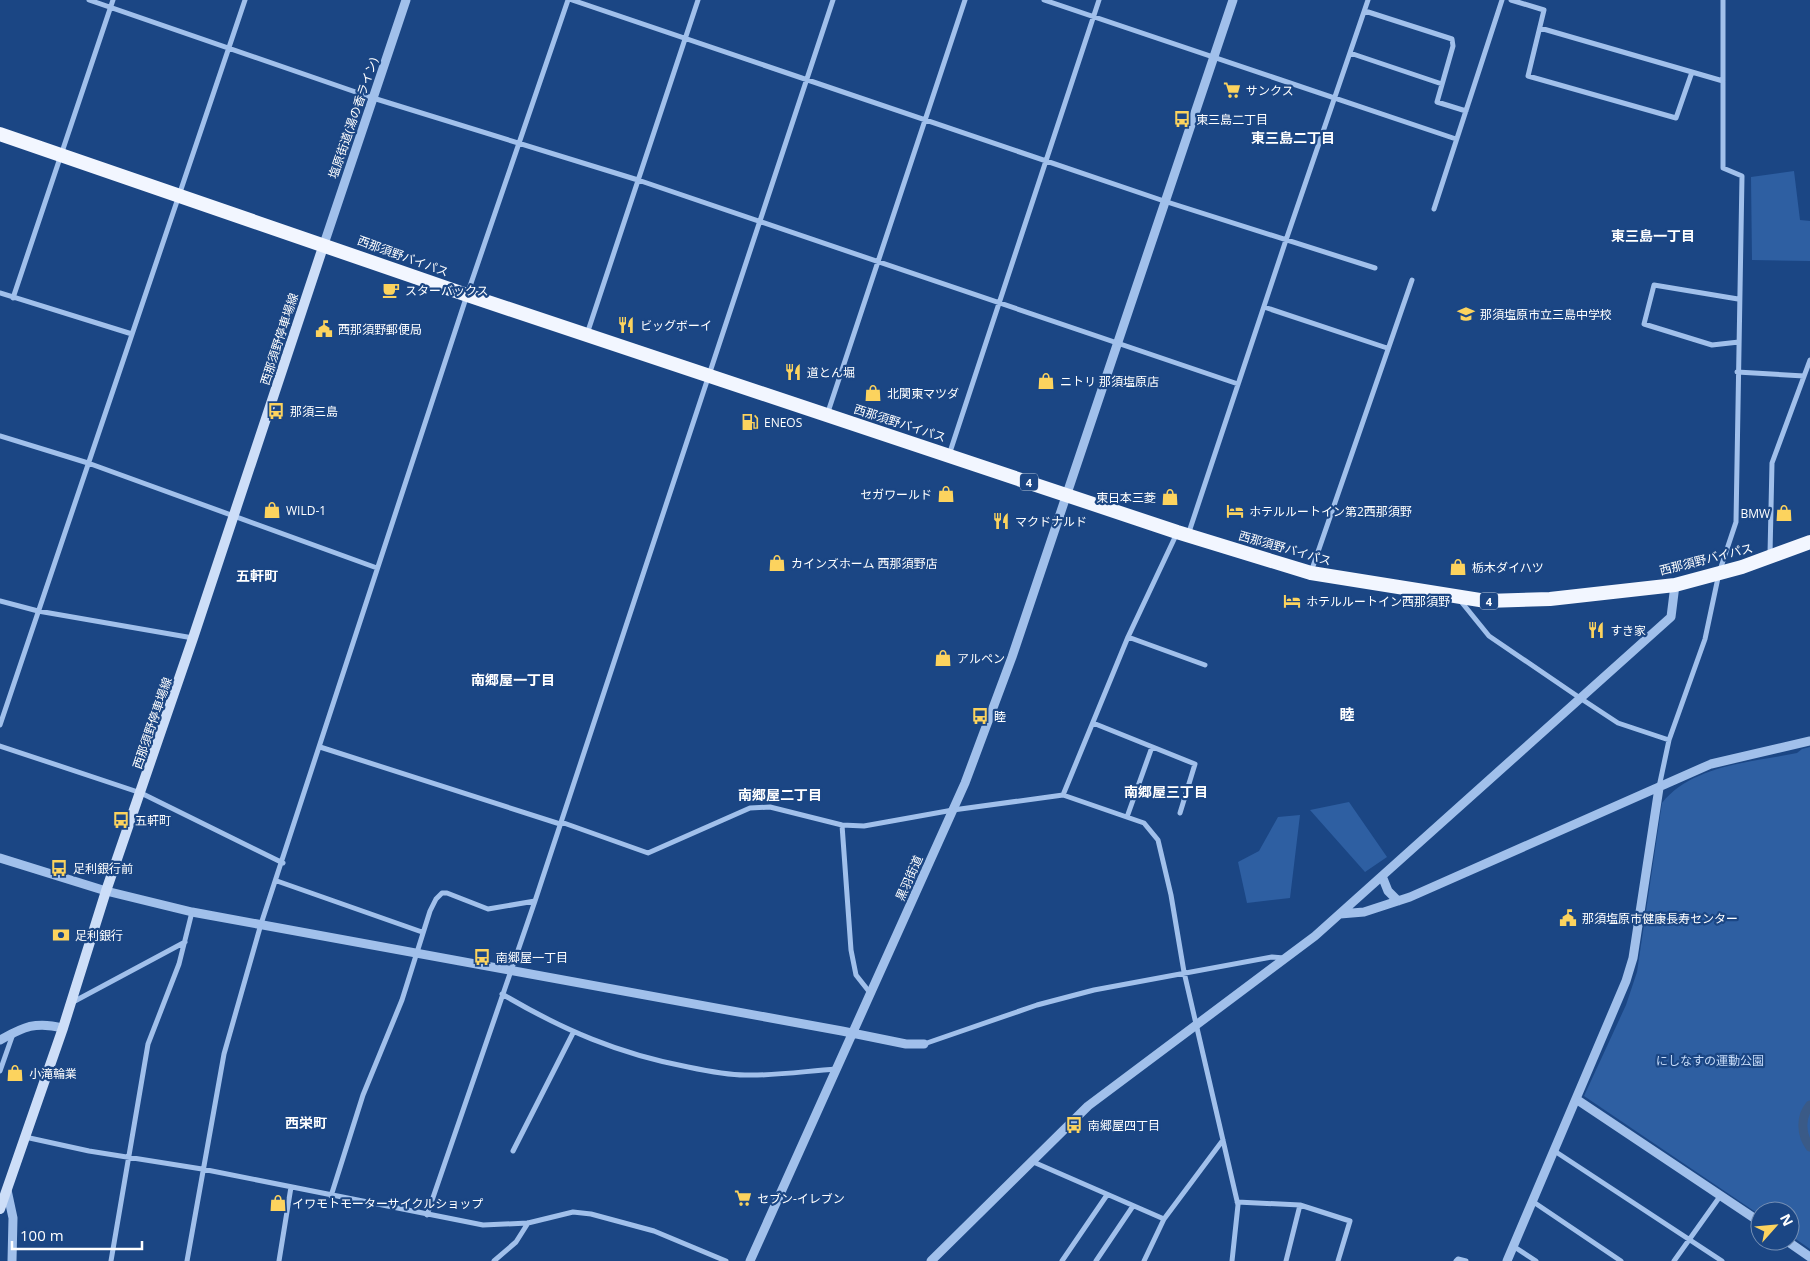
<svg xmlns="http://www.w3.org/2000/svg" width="1810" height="1261" viewBox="0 0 1810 1261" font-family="'Open Sans','Noto Sans JP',sans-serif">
<rect width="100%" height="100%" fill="#1b4684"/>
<path fill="#2e5fa2" d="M1794 171 1800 220 1810 221V261L1752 260 1751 177Z
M1810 747V1249L1790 1235V1211H1760V1215L1584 1096 1626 1005 1637 972 1662 803C1692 765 1753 762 1797 753L1802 749Z
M1349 802 1387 857 1365 872 1310 810Z
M1300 815 1290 898 1247 903 1238 862 1259 851 1278 817Z"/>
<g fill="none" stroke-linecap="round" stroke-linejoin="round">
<path stroke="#3a5a87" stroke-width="9" d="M1810 1105C1800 1117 1801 1135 1810 1147"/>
<path stroke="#a1c0eb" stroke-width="5" d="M89 0 373 98 638 180 1238 384
M572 0 1164 201 1375 268
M1044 0 1456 139
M1511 0 1544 10 1528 76 1676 118 1692 72
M1365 11 1452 39 1453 46 1437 102 1466 111
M1540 28 1723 81
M1350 53 1442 84
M1434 209 1502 0
M0 293 132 334
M13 298 113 0
M1738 299 1654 285 1644 324 1712 345 1739 342
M1264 307 1387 348
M587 334 698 0
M1737 372 1804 376
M827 415 965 0
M0 436 88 463 377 568
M949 455 1099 0
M1188 535 1286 240 1368 0
M1770 554 1772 463 1810 360
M1311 572 1412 280
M1459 599 1489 636 1580 698 1618 723 1669 740
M0 601 38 611 193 638
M1128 637 1205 665
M1093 723 1195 764 1180 813
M0 725 245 0
M0 746 141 793 283 863
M320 747 560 824
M1659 787 1669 740 1705 639 1719 573 1736 522 1742 176 1723 168V0
M1063 795 1128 637 1177 533
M1127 817 1152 747
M561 822 648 853 750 808 770 807 842 825 864 826 953 810 1063 795 1144 823 1158 840 1171 895 1184 972 1238 1205 1232 1261
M842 825 851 950 856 975 871 994
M277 881 422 932
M502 994C563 1030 619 1054 688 1067 707 1071 726 1075 745 1075 775 1076 806 1071 836 1069
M73 1002 185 942
M924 1044 1037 1005 1094 990 1272 957 1284 958
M0 1071 13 1034
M25 1137 89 1151 202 1169 483 1225 528 1223 573 1212 591 1214 654 1231 726 1261
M1553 1150 1722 1261
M513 1151 573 1033
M1031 1161 1164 1219
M331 1196 363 1095 402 1000 430 911 436 899 442 893H447L488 909 535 901
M1532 1201 1621 1261
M1237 1202 1300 1205 1350 1221 1338 1261
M427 1215 535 901 833 0
M1513 1246 1536 1261
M111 1261 148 1044 179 964 192 912
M187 1261 224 1054 261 924 467 295 568 0
M279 1261 291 1187
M494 1261 516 1242 528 1223
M1062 1261 1107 1195
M1096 1261 1133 1206
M1144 1261 1164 1219 1223 1140
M1286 1261 1300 1205
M1456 1261 1458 1259 1466 1261
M1674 1261 1721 1195"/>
<path stroke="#a1c0eb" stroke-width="9" d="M324 244 406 0
M0 858 106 891 192 912 842 1031 906 1044H924
M1382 876 1388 891 1398 901
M1340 914 1364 912 1410 897 1711 764 1810 741
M0 1040C24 1027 35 1021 63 1028
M1576 1099 1760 1222
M7 1190 13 1218 12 1261
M1787 1241 1810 1257
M750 1261 965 783 1012 657 1233 0
M931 1261 1088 1106 1315 936 1671 617 1675 585
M1507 1261 1626 981 1633 958 1659 788"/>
<path stroke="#cddef8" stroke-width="10" d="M0 1209 63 1028 106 891 193 638 324 244"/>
<path stroke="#f2f6ff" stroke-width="14" d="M0 134 467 295 1177 532 1311 573 1486 601 1550 599 1675 585 1742 567 1810 542"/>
</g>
<defs>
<g id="supermarket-bare" transform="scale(1.35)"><path d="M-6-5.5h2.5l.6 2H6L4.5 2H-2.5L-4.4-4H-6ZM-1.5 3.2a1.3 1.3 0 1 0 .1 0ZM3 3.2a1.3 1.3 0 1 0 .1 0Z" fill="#fcd35e" stroke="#1b4684" stroke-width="2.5" paint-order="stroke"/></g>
<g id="bus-bare" transform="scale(1.35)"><path d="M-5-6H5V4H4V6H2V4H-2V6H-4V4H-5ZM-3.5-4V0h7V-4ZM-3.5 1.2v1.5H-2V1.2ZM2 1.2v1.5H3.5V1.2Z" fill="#fcd35e" stroke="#1b4684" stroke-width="2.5" paint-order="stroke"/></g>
<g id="cafe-bare" transform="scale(1.35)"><path d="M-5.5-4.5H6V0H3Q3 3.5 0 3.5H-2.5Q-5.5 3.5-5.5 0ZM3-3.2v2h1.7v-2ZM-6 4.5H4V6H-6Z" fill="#fcd35e" stroke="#1b4684" stroke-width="2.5" paint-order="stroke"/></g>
<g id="school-bare" transform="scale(1.35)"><path d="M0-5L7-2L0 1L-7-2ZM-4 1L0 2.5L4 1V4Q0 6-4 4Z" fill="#fcd35e" stroke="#1b4684" stroke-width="2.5" paint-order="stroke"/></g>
<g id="restaurant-bare" transform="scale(1.35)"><path d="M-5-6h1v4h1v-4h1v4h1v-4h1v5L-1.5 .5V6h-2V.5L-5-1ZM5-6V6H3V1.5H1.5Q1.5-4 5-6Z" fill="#fcd35e" stroke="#1b4684" stroke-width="2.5" paint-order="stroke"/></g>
<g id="civic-bare" transform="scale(1.35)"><path d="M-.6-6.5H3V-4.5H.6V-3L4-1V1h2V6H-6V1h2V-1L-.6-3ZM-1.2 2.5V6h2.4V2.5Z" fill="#fcd35e" stroke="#1b4684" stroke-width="2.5" paint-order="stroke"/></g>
<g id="shop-bare" transform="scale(1.35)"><path d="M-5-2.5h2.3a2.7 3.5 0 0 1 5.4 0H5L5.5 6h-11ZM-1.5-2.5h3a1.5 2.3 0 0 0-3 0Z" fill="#fcd35e" stroke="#1b4684" stroke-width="2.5" paint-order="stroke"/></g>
<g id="fuel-bare" transform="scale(1.35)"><path d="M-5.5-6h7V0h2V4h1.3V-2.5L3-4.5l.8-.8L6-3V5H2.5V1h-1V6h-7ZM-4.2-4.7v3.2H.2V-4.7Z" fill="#fcd35e" stroke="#1b4684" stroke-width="2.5" paint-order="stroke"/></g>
<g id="hotel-bare" transform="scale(1.35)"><path d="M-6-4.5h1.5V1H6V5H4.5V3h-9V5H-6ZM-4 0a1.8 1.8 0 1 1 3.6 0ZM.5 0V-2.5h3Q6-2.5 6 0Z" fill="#fcd35e" stroke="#1b4684" stroke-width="2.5" paint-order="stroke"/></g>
<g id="bank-bare" transform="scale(1.35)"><path d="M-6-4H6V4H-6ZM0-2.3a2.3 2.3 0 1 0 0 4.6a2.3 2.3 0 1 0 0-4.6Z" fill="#fcd35e" stroke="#1b4684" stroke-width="2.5" paint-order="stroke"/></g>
</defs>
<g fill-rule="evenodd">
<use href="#supermarket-bare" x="1232" y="90"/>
<use href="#bus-bare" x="1182" y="119"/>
<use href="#cafe-bare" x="391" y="290"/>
<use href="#school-bare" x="1466" y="314"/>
<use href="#restaurant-bare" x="626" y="325"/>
<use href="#civic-bare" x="324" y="329"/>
<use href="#restaurant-bare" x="793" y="372"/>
<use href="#shop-bare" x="1046" y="381"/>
<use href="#shop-bare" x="873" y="393"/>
<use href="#bus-bare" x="276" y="411"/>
<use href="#fuel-bare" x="750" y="422"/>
<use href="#shop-bare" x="946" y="494"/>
<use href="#shop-bare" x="1170" y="497"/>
<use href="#shop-bare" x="272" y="510"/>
<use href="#hotel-bare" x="1235" y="511"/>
<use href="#shop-bare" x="1784" y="513"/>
<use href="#restaurant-bare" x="1001" y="521"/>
<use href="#shop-bare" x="777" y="563"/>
<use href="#shop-bare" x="1458" y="567"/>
<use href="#hotel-bare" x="1292" y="601"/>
<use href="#restaurant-bare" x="1596" y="630"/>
<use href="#shop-bare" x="943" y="658"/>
<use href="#bus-bare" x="980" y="716"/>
<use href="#bus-bare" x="121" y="820"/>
<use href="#bus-bare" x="59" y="868"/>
<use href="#civic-bare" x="1568" y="918"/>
<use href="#bank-bare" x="61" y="935"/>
<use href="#bus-bare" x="482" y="957"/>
<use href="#shop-bare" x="15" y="1073"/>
<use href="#bus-bare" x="1074" y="1125"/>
<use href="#supermarket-bare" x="743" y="1198"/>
<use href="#shop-bare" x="278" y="1203"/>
</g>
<g text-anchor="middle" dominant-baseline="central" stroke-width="4.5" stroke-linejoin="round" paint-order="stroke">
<g fill="#1b4684" stroke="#bbc8da" stroke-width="1">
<rect x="1020" y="473.5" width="18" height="17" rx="4"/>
<rect x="1480" y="592.5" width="18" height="17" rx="4"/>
</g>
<g font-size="11" font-weight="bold" fill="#fff">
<text x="1029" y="482">4</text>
<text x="1489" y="601">4</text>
</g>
<g font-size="12" fill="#fff" stroke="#1b4684" text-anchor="start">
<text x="1246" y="90">サンクス</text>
<text x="1196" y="119">東三島二丁目</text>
<text x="405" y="290">スターバックス</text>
<text x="1480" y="314">那須塩原市立三島中学校</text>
<text x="640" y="325">ビッグボーイ</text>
<text x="338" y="329">西那須野郵便局</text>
<text x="807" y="372">道とん堀</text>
<text x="1060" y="381">ニトリ 那須塩原店</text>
<text x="887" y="393">北関東マツダ</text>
<text x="290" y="411">那須三島</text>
<text x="764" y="422">ENEOS</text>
<text x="932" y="494" text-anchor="end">セガワールド</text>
<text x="1156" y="497" text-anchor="end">東日本三菱</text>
<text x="286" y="510">WILD-1</text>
<text x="1249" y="511">ホテルルートイン第2西那須野</text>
<text x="1770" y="513" text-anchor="end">BMW</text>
<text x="1015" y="521">マクドナルド</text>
<text x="791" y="563">カインズホーム 西那須野店</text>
<text x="1472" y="567">栃木ダイハツ</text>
<text x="1306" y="601">ホテルルートイン西那須野</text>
<text x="1610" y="630">すき家</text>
<text x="957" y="658">アルペン</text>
<text x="994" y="716">睦</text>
<text x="135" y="820">五軒町</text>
<text x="73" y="868">足利銀行前</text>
<text x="1582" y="918">那須塩原市健康長寿センター</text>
<text x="75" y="935">足利銀行</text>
<text x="496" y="957">南郷屋一丁目</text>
<text x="29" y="1073">小滝輪業</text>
<text x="1088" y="1125">南郷屋四丁目</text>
<text x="757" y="1198">セブン-イレブン</text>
<text x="292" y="1203">イワモトモーターサイクルショップ</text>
</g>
<g font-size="12" fill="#fff" stroke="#1b4684">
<text transform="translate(353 118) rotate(-71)">塩原街道(湯の香ライン)</text>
<text transform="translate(403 256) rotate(20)">西那須野バイパス</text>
<text transform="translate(279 339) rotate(-72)">西那須野停車場線</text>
<text transform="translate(900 423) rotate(18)">西那須野バイパス</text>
<text transform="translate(1285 548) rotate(16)">西那須野バイパス</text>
<text transform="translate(1706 559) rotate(-14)">西那須野バイパス</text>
<text transform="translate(152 723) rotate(-71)">西那須野停車場線</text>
<text transform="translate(909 878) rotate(-66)">黒羽街道</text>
</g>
<g font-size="12" fill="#c6dbf8" stroke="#1b4684">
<text x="1710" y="1060">にしなすの運動公園</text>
</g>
<g font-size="14" font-weight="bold" fill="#fff" stroke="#1b4684">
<text x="1293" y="137">東三島二丁目</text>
<text x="1653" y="235">東三島一丁目</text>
<text x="257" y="575">五軒町</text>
<text x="513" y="679">南郷屋一丁目</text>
<text x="1166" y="791">南郷屋三丁目</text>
<text x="780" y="794">南郷屋二丁目</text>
<text x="306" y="1122">西栄町</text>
</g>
<g font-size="15" font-weight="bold" fill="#fff" stroke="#1b4684">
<text x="1347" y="714">睦</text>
</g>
</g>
<g transform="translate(1775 1226) rotate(63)"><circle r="24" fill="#1b4684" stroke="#7690b5"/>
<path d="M0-4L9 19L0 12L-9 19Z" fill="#fcd35e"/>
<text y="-8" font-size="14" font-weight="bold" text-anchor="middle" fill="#ffffff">N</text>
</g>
<path d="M12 1241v8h130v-8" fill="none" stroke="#ffffff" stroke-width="2.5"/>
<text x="20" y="1241" font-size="15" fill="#ffffff" stroke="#1b4684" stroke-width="4" paint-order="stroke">100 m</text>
</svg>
